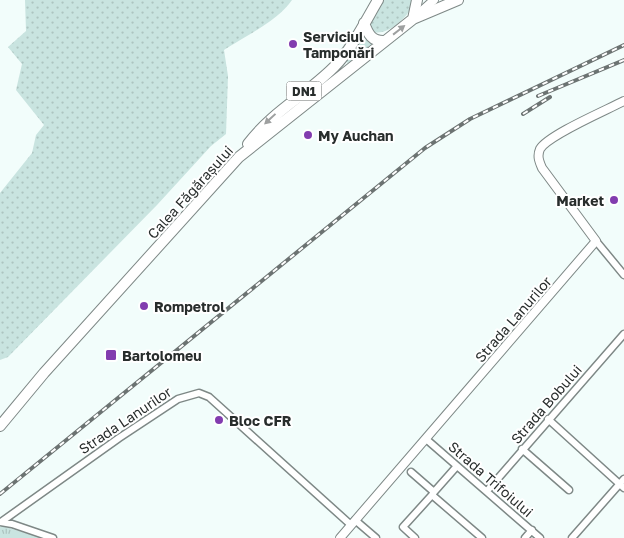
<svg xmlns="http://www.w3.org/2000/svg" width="624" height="538" viewBox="0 0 624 538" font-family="'Golos Text',sans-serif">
<defs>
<pattern id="grass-dots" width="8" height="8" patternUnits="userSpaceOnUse" patternTransform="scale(1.25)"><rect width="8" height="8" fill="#c9e4e0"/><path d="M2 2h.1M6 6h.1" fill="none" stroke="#adc4c0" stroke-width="1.8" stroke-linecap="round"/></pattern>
<pattern id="park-tufts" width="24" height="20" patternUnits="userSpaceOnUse" patternTransform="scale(1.25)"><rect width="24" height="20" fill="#c9e4e0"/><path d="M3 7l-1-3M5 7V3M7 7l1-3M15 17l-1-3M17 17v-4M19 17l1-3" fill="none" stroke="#adc4c0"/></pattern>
</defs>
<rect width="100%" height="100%" fill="#f2fdfb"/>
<path fill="url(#grass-dots)" d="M25 0H292C279 20 244 37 224 50L228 76 226 134 211 146 157 205 8 357 0 360V193L32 153 36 135 44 125 16 90 22 64 8 47 26 31Z
M382 0H414C413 14 385 39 372 31L369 22Z
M361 32 372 44 348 63 345 61Z"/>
<path fill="url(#park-tufts)" d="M2 526 43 538H0V527Z"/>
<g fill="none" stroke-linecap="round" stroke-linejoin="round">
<g stroke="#7e8886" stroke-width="9">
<path id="minor" d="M596 241 624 275
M548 419 624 488
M426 439 540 538
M522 449 569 490
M411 472 434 492 457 466
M487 491 624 334
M434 492 432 495 482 538
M355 520 376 538
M0 522 12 524 53 538
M1 522 119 438 178 399 199 393 209 397 351 525
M415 538 403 527 432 495
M525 538 532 530
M572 538 624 479"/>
</g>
<g stroke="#7e8886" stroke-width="10">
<path id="tertiary" d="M416 16 434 0
M340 538 596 241 542 168C539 161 537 156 540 149 548 135 607 110 624 101"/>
</g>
<g stroke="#7e8886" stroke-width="12">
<path id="primary" d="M413 19 417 0
M364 23C368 34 372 42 385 41
M248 144C274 110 305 96 334 67 352 49 365 22 378 0
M0 426 44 373 239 157 413 19 458 0"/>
</g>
<use href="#minor" stroke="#fff" stroke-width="6"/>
<use href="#tertiary" stroke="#fff" stroke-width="8"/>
<use href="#primary" stroke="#fff" stroke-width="10"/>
<g stroke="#6c7372" stroke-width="4">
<path id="rail" d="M538 96 624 60
M523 114 550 97
M0 494 425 148 470 119 624 45"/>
</g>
<use href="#rail" stroke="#fff" stroke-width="2" stroke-dasharray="5.5" stroke-linecap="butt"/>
</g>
<defs><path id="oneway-solid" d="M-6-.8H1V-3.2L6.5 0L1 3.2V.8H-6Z" transform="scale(1.25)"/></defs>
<g fill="#9ea0a0">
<use href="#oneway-solid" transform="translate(399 30) rotate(-38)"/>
<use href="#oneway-solid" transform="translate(270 119) rotate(137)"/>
</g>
<g fill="#823caf" stroke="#fff" stroke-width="2">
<circle cx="293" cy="44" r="5"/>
<circle cx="308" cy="135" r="5"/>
<circle cx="614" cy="200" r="5"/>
<circle cx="144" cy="306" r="5"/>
<rect x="105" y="349" width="12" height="12" rx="2.5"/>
<circle cx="219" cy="420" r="5"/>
</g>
<g text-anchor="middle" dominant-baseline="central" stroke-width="4" stroke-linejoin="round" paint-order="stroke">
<rect fill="#fff" stroke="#686c6b" stroke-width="1" x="286.5" y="81.5" width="35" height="19" rx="4"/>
<g font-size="12" font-weight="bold" fill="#282d2c">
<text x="304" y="91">DN1</text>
</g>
<g font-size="14" font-weight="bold" fill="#282d2c" stroke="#fff" text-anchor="start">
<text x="303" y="36">Serviciul<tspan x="303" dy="16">Tamponări</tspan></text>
<text x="318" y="135">My Auchan</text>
<text x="604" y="200" text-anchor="end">Market</text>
<text x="154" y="306">Rompetrol</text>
<text x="122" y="355">Bartolomeu</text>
<text x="229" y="420">Bloc CFR</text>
</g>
<g font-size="14" fill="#282d2c" stroke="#fff">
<text transform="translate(190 192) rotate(-48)">Calea Făgărașului</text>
<text transform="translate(513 319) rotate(-49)">Strada Lanurilor</text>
<text transform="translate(546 404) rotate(-49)">Strada Bobului</text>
<text transform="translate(125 420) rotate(-34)">Strada Lanurilor</text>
<text transform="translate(491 479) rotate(41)">Strada Trifoiului</text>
</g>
</g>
</svg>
